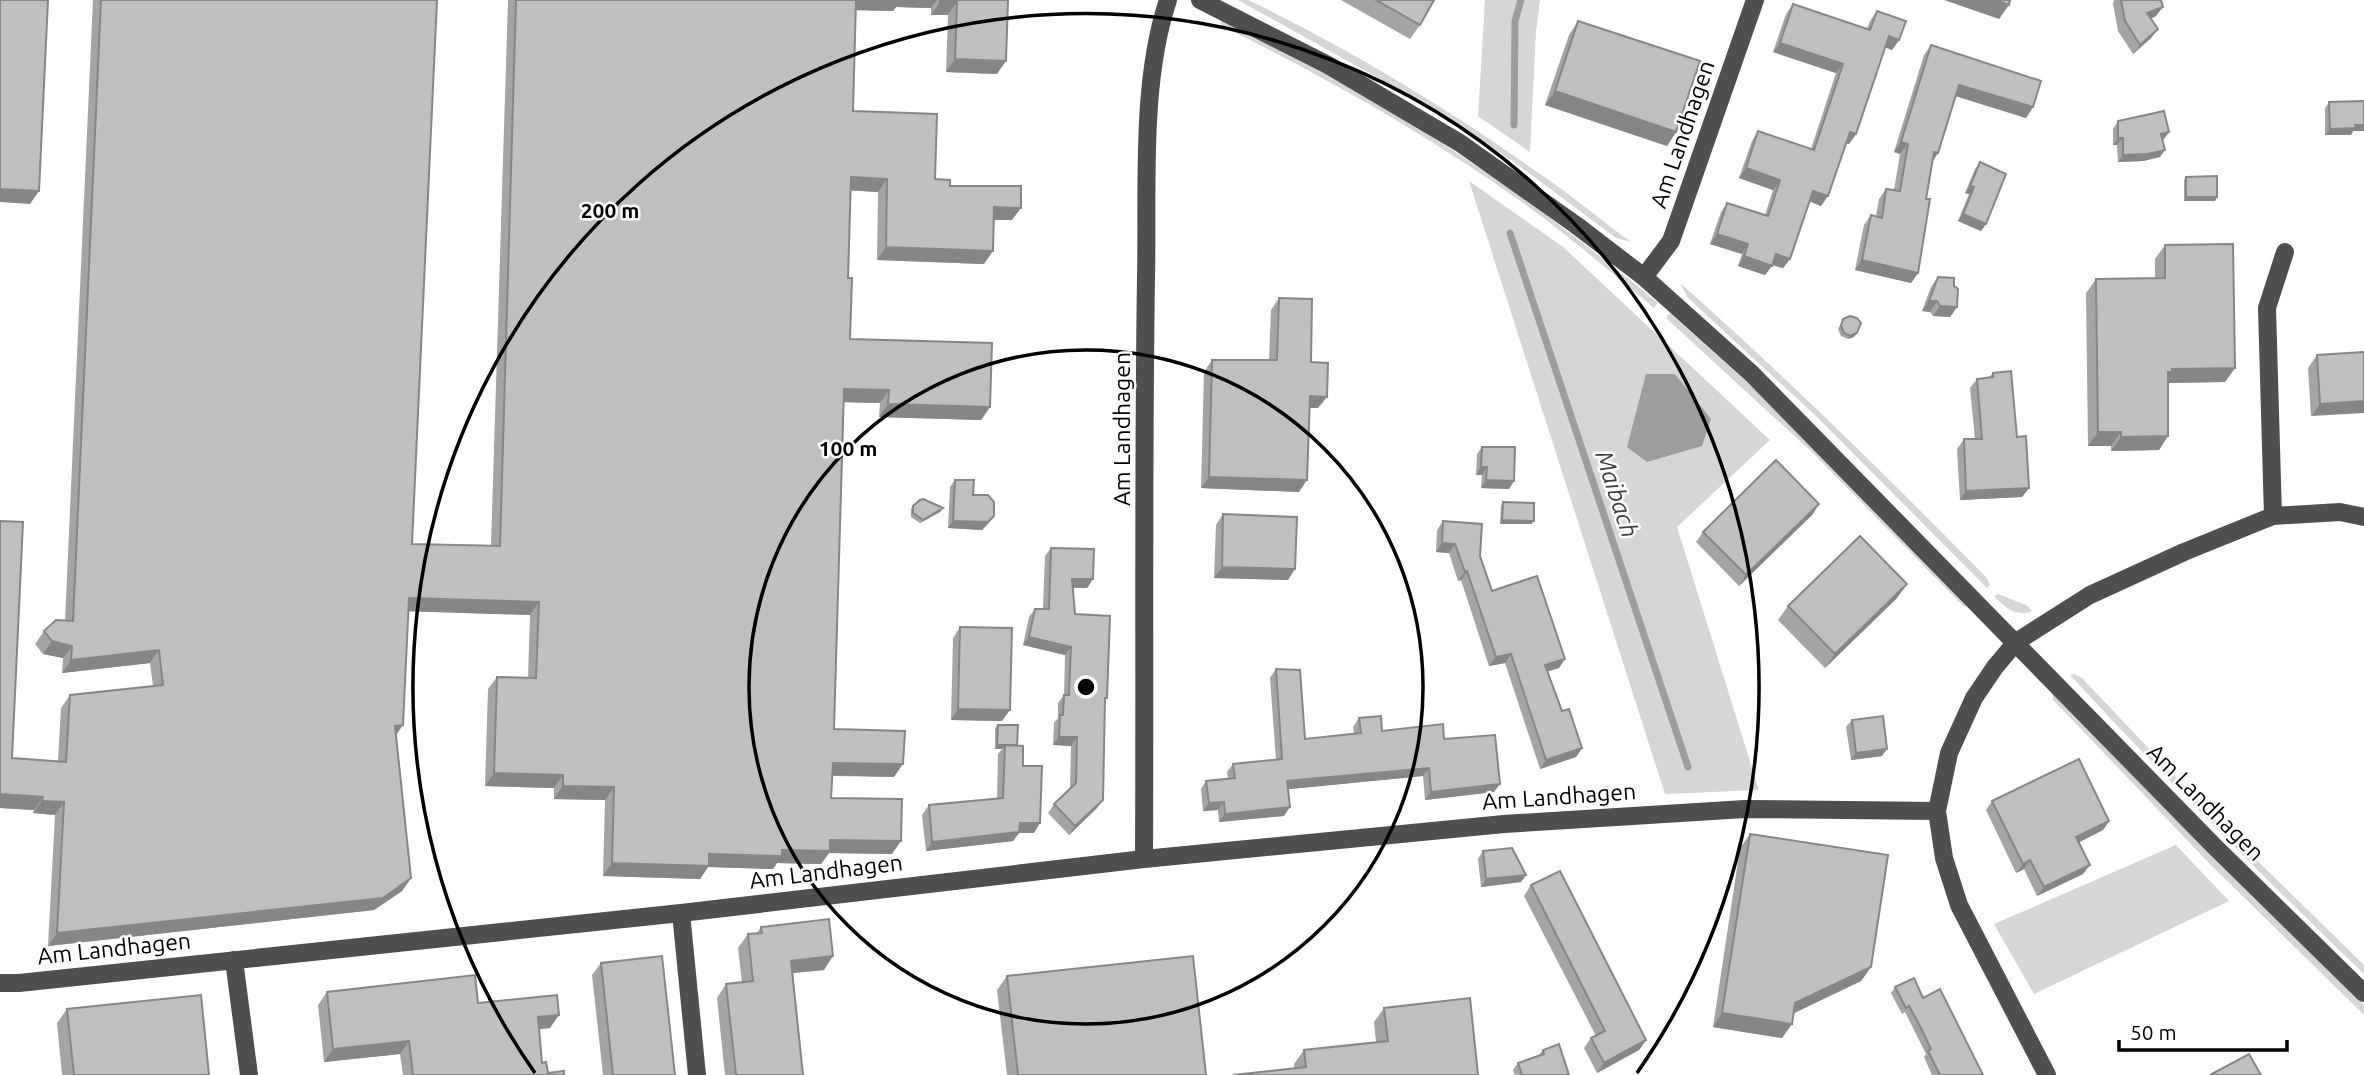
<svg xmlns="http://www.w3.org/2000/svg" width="2364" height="1075" viewBox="0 0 2364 1075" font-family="Ubuntu,sans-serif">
<rect width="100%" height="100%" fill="#fff"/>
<path fill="#d6d6d6" d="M1238 0H1248C1353 50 1451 111 1546 178 1575 198 1602 221 1631 242L1616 238 1514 162 1414 98Z
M1485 0H1540L1536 32 1530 152 1478 116Z
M1221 21C1275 44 1326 73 1377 103 1476 162 1569 229 1658 303L1654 308C1612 273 1570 237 1526 205 1431 137 1329 79 1224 27L1221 25Z
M1469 181 1563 247 1770 440 1677 527 1759 790 1665 794Z
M1680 283C1786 377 1887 476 1986 577L1990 585 1987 588 1818 418 1688 298Z
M1671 314 1779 411 1971 604 1965 607 1962 605 1813 453 1667 319V315Z
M1998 594 2026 605 2032 611C2017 618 2004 607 1994 596Z
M2075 674 2082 678 2228 832 2364 965V974C2263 877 2165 778 2070 675Z
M2053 693 2221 866 2364 1005V1015L2210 864 2053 700Z
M2176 845 2229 901 2034 994 1994 924Z"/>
<path fill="#9d9d9d" d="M1646 374H1675L1711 419 1702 446 1647 462 1627 447Z"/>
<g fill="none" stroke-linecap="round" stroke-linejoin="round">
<path stroke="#9d9d9d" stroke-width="7" d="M1514 125 1515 21 1521 0
M1510 233 1688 767"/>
<path stroke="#4f4f4f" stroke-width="18" d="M1200 0 1328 65 1460 143 1576 225 1644 277 1752 374 2215 847 2364 993
M1644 277 1671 241 1755 0
M2273 516 2267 308 2285 252
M1144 859C1145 666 1143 472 1146 278 1148 191 1140 83 1168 0
M681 913 697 1075
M234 960 249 1075
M0 983H19L681 913 1144 859 1504 824 1745 809 1937 811
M2047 1075 1959 905 1944 858 1937 811 1949 753 1974 698 1995 667 2016 642 2090 595 2184 552 2273 516 2340 512 2364 517"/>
</g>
<path fill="#a4a4a4" d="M93 0H437L412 544 491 545 508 0H1008L997 74 946 72 948 15H931V8L896 7 893 11 856 10 853 111 935 179 950 186 1012 220H993L984 264 877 260 878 192 850 190 848 278 850 339 990 407 981 420 879 417 880 403 844 402 834 729 894 777 832 776 831 798 892 854 829 853 821 864 777 863 773 869 708 867 700 879 603 876 605 800 554 799V788L485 786 488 689 497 677 528 678 530 615 408 611 396 735 411 878 402 891 374 910 48 946 55 815 33 813 34 810 0 808V521L12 758 58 761 61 708 70 695 153 686 150 663 62 673 63 658 43 654 35 644 44 631 65 621Z
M1341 0H1434L1420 25 1410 39Z
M2114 0H2161L2156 16 2151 19V38L2133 54 2118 31 2113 4Z
M1793 4 1867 29 1870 21 1877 11 1899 40 1892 50 1885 47 1856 134 1849 144 1846 143 1821 206 1809 201 1790 259 1783 268 1772 265 1765 275 1738 266 1742 254 1710 244 1721 212 1727 203 1765 215 1773 190 1739 178 1752 141 1758 131 1811 149 1836 73 1773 52 1786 14Z
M1578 21 1676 132 1667 146 1545 105 1569 35Z
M1931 45 2033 107 2026 118 1956 96 1932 162 1926 199 1918 273 1911 283 1855 270 1864 225 1871 215 1876 216 1879 199 1886 189 1894 190 1900 154 1894 152 1924 55Z
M2364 95V131H2353L2351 135H2325V108L2329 102 2364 101Z
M2118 121 2169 132 2163 139 2160 157 2143 161 2118 162 2117 145H2113V129Z
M1980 162 1986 224 1981 231 1958 221 1969 194 1965 193 1975 169Z
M2186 177 2217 197 2215 201H2184V180Z
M2165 245 2235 368 2225 382 2168 383V436L2159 450 2111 451V446H2088L2086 293 2096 279 2155 278V259Z
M1938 277 1954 286 1957 307 1950 317 1933 316 1930 312 1922 311 1931 287Z
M1279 298 1311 362 1318 408H1309L1299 492 1201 488 1204 372 1212 360H1269L1271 310Z
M1843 319 1854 337 1848 339 1841 336 1838 329Z
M2364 352 2311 416 2308 368 2317 355Z
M1993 373 2017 437 2029 488 2022 497 1960 500 1957 449 1964 439H1975L1970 388 1977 379 1989 377Z
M1482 447 1509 489 1481 488 1482 475H1476L1477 454Z
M955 480 973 495 989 523 982 530 948 528 950 487Z
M1503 502 1534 521 1531 524H1500L1501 506Z
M1819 504 1812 515 1739 586 1696 542 1703 532Z
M913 506 943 508 940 512 920 523 911 517V509Z
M1223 514 1288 580 1214 578 1216 525Z
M1443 521 1480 556 1492 591 1559 668 1548 671 1562 711 1582 748 1576 757 1540 769 1505 663 1489 666 1461 580 1458 581 1449 553 1436 552 1437 530Z
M1051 548 1093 579 1087 588H1073L1075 614 1104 701 1097 808 1069 835 1048 813 1054 804 1070 789 1071 746 1053 745 1054 723 1058 718V703L1064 695 1065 655 1023 645 1029 617 1035 609H1043L1045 556Z
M1897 598 1825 668 1778 620 1788 606Z
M960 627 1002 721 951 720 953 638Z
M1276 669 1305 739 1354 733 1353 727 1359 718 1382 731 1444 739 1494 792 1425 800 1423 776 1288 789 1284 816 1219 822 1218 810 1203 811 1201 789 1206 781 1228 779 1227 772 1233 764 1276 760 1270 678Z
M1852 720 1882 756 1851 760 1846 727Z
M998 725 1017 746 1023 766 1034 833H1019L1013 841 926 851 922 815 929 805 997 799 998 754 1002 749H995V728Z
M1992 801 2109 821 2103 830 2079 842 2083 874 2037 896 2024 869 2016 873 1986 810Z
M1750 834 1871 967 1861 981 1794 1013 1782 1038 1713 1027 1740 848Z
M1483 851 1526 875 1521 882 1481 887 1478 859Z
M1531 885 1646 1040 1639 1050 1597 1073 1584 1048 1591 1038 1596 1036 1524 896Z
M761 927 824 970 793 973 803 1075H725L717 998 726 984 742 983 738 948 748 934H756Z
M601 963 675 1075H603L592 975Z
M1007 976 1206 1075H1007L997 990Z
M1895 987 1923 998 1983 1075H1932L1924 1057 1926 1054 1905 1012 1902 1014 1891 993Z
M327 992 478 1003 550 1028 539 1029 542 1063 548 1073 564 1075H403L400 1054 324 1062 318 1005Z
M1384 1008 1478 1075 1294 1068V1064L1304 1050 1376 1042 1374 1022Z
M67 1009 209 1075H62L57 1023Z
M1543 1050 1569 1075H1515L1513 1070 1518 1063 1538 1056Z"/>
<path fill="#868686" d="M854 0H937L931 8 896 7 893 11 847 10Z
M1944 0H1995L2009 5 1999 19Z
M940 2H957L948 15H931Z
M2163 7 2156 16 2141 23 2147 13Z
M2158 29 2151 38 2133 54 2140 45Z
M1889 36 1899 40 1892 50 1882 46Z
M1780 43 1843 64 1836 73 1773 52Z
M955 59 1006 61 997 74 946 72Z
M1959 85 2033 107 2026 118 1952 95Z
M1555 91 1676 132 1667 146 1545 105Z
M2355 125H2364V131H2353L2351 135H2325L2330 129Z
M1850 132 1856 134 1849 144 1843 142Z
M2169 132 2164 139 2156 141 2161 134Z
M2118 138H2123L2117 145H2113Z
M1901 142 1908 144 1900 154 1894 152Z
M2165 150 2160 157 2143 161 2118 162 2123 155Z
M1934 152 1938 153 1931 164Z
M1746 168 1780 180 1773 190 1739 178Z
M851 177 887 179 878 192 842 190Z
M1970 186 1974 187 1969 194 1965 193Z
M0 189 39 191 30 204 0 202Z
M1813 191 1828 196 1821 206 1806 200Z
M2186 197H2217L2215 201H2184Z
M994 207 1021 208 1012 220H985Z
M1963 214 1986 224 1981 231 1958 221Z
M1717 234 1748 244 1742 254 1710 244Z
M886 247 993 251 984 264 877 260Z
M1776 254 1790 259 1783 268 1769 264Z
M1744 256 1772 266 1765 275 1738 266Z
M1862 260 1918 273 1911 283 1855 270Z
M1929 301H1937L1930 312 1922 311Z
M1940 306 1957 307 1950 317 1933 316Z
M1857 333 1854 337 1848 339 1850 336Z
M2235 368 2225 382 2165 383 2168 372 2172 369Z
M844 389 889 390 880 403 835 402Z
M1310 396 1327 397 1318 408H1301Z
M2364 401V413L2311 416 2320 404Z
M888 404 990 407 981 420 879 417Z
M2098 432H2121L2111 446H2088Z
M2168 436 2159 450 2111 451 2121 437Z
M1481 467H1487L1482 475H1476Z
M1209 477 1307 480 1299 492 1201 488Z
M1486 480 1514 481 1509 489 1481 488Z
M2029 488 2022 497 1960 500 1966 491Z
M1819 504 1812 515 1739 586 1746 575Z
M943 508 940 512 920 523 923 520Z
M994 516 982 530 948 528 953 521Z
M1502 520 1534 521 1531 524H1500Z
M1442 543 1455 544 1449 553 1436 552Z
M1222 567 1295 569 1288 580 1214 578Z
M1467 571 1461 580 1458 581 1465 572Z
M1072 579H1093L1087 588 1067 587Z
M1907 584 1897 598 1825 668 1835 654Z
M409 598 539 602 530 615 400 611Z
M1029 637 1071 647 1065 655 1023 645Z
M52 641 72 646 63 658 43 654Z
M159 650 150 663 62 673 71 660Z
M1511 654 1505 663 1489 666 1496 657Z
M1565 659 1559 668 1539 674 1545 665Z
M958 709 1010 710 1002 721 951 720Z
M403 725 394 738 395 726Z
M1059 737H1077L1071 746 1053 745Z
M997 745H1017H1005L1002 749H995Z
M1582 748 1576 757 1540 769 1546 760Z
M1887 749 1882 756 1851 760 1856 753Z
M833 763 903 764 894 777 824 775Z
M1429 768 1423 776 1281 790 1287 781Z
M494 773 563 775 554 788 485 786Z
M1500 784 1494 792 1425 800 1431 792Z
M563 786 614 787 605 800 554 799Z
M0 794 43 797 34 810 0 808Z
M1103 800 1097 808 1069 835 1075 826Z
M42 801 64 802 55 815 33 813Z
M1224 802 1218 810 1203 811 1209 803Z
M1290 807 1284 816 1219 822 1225 814Z
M2109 821 2103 830 2070 847 2076 837Z
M1020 823H1040L1034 833H1019L1013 841 926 851 932 842Z
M830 840 901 841 892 854 829 853 821 864 777 863 773 869 708 867 700 879 603 876 612 863 709 854 782 850Z
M2030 860 2024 869 2016 873 2023 864Z
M2090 865 2083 874 2037 896 2044 887Z
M1526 875 1521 882 1481 887 1486 879Z
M411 878 402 891 374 910 48 946 57 933Z
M833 956 824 970 782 974 791 961Z
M1871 967 1861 981 1786 1017 1795 1003Z
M1722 1013 1792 1024 1782 1038 1713 1027Z
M559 1015 550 1028 529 1030 538 1017Z
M1646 1040 1639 1050 1597 1073 1604 1063Z
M409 1041 400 1054 324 1062 333 1049Z"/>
<path fill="#bfbfbf" stroke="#868686" stroke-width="2" d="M0 0H48L39 191 0 189Z
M101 0H437L412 544 500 546 516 0H856L853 111 937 114 935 179 950 180V186H1021V208L994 207 993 251 886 247 887 179 851 177 848 278H852L850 339 992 343 990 407 888 404 889 390 844 389 834 729 905 731 903 764 833 763 831 798 902 799 901 841 830 840V851L782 850V856L709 854V866L612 863 614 787 563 786V775L494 773 497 677 536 678 539 602 409 598 403 725 395 726 411 878 383 898 57 933 64 802 42 801 43 797 0 794V521L23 522 12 758 66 762 70 695 163 685 159 650 71 660 72 646 52 641 44 631 56 620 73 621Z
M940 0H1008L1006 61 955 59 957 2H940Z
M1376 0H1434L1420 25Z
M1995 0H2010L2009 5Z
M2121 0H2161L2163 7 2147 13 2158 29 2140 45 2125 21Z
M1793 4 1870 30 1877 11 1906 21 1899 40 1889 36 1856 134 1850 132 1828 196 1813 191 1790 259 1776 254 1772 266 1744 256 1748 244 1717 234 1727 203 1768 216 1780 180 1746 168 1758 131 1814 150 1843 64 1780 43Z
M1578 21 1700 61 1676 132 1555 91Z
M1931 45 2041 81 2033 107 1959 85 1938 153 1934 152 1926 199H1930L1918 273 1862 260 1871 215 1882 218 1886 189 1900 191 1908 144 1901 142Z
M2364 101V125H2355L2356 128 2330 129 2329 102Z
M2164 111 2169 132 2161 134 2165 150 2148 154 2123 155V138H2118V121Z
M1980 162 2006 174 1986 224 1963 214 1974 187 1970 186Z
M2217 176V197H2186V177Z
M2233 244 2235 368 2172 369V372H2168V436L2121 437V432H2098L2096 279 2165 278V245Z
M1938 277 1954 278V286L1958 289 1957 307 1940 306 1937 301H1929Z
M1279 298 1312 299 1311 362 1328 363 1327 397 1310 396 1307 480 1209 477 1212 360H1277Z
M1850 316 1857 318 1861 323 1857 333 1850 336 1844 333 1841 326 1843 319Z
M2364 352V401L2320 404 2317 355Z
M2011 371 2017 437 2026 436 2029 488 1966 491 1964 439H1982L1977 379 1993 377V373Z
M1482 447H1515L1514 481 1486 480 1487 467H1481Z
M1776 460 1819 504 1746 575 1703 532Z
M955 480H974L973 495H988L994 502V516L988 522 953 521Z
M923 499 943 508 923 520 913 513V506L920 500Z
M1503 502 1534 503V521L1502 520Z
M1223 514 1297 517 1295 569 1222 567Z
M1443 521 1482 524 1480 556 1492 591 1537 576 1565 659 1545 665 1562 711 1569 709 1582 748 1546 760 1511 654 1496 657 1467 571 1465 572 1455 544 1442 543Z
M1860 536 1907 584 1835 654 1788 606Z
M1051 548 1094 549 1093 579H1072L1075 614 1110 616 1107 698H1105L1103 800 1075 826 1054 804 1076 783 1077 737H1059L1060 715H1063L1064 695H1069L1071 647 1029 637 1035 609H1049Z
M960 627 1012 628 1010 710 958 709Z
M1276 669 1300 670 1305 739 1361 733 1359 718 1381 716 1382 731 1443 724 1444 739 1495 735 1500 784 1431 792 1429 768 1287 781 1290 807 1225 814 1224 802 1209 803 1206 781 1235 778 1233 764 1282 759Z
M1883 716 1887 749 1856 753 1852 720Z
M998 725H1018L1017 745H997Z
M1005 745 1023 746V766H1042L1040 823H1020L1019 832 932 842 929 805 1003 798Z
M2079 759 2109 821 2076 837 2090 865 2044 887 2030 860 2023 864 1992 801Z
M1750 834 1888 855 1871 967 1795 1003 1792 1024 1722 1013Z
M1512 848 1526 875 1486 879 1483 851Z
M1560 871 1646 1040 1604 1063 1591 1038 1605 1031 1531 885Z
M829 919 833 956 791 961 803 1075H736L726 984 753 981 748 934 762 933 761 927Z
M662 956 675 1075H613L601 963Z
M1193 956 1206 1075H1018L1007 976Z
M475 975 478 1003 557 995 559 1015 538 1017 542 1063 546 1062 548 1073 564 1071V1075H413L409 1041 333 1049 327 992Z
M1914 978 1923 998 1940 989 1983 1075H1940L1928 1051 1931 1049 1921 1028 1909 1006 1906 1008 1895 987Z
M201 995 209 1075H74L67 1009Z
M1470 998 1478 1075H1233L1306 1067 1304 1050 1388 1041 1384 1008Z
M1559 1044 1569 1075H1522L1518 1063 1544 1054 1543 1050Z
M2249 1054 2261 1075H2210Z"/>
<g fill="none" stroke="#000" stroke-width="3.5">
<circle cx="1086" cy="687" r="337"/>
<path d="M535 1073A673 673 0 1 1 1637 1073"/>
</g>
<g text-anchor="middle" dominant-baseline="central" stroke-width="5" stroke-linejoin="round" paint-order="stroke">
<g font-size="23" fill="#000" stroke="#fff">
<text transform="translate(1682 134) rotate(-71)">Am Landhagen</text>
<text transform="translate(1121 429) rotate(-90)">Am Landhagen</text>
<text transform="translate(1559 796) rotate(-4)">Am Landhagen</text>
<text transform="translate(2206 802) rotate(45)">Am Landhagen</text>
<text transform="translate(826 871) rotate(-7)">Am Landhagen</text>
<text transform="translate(114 948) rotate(-6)">Am Landhagen</text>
</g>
<g font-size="24" font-style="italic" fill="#3e3e3e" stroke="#fff">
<text transform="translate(1617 494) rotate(72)">Maibach</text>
</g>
</g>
<circle cx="1086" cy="687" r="10" fill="#000" stroke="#fff" stroke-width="3.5"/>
<g font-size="21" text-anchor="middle" font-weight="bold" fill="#000" stroke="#fff" stroke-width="5" stroke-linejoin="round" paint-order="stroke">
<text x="610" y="218">200 m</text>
<text x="848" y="456">100 m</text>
</g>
<path d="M2119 1040v10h168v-10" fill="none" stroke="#000000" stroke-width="3.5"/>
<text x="2130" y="1040" font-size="21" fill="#000000" stroke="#ffffff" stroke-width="5" paint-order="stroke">50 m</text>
</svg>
